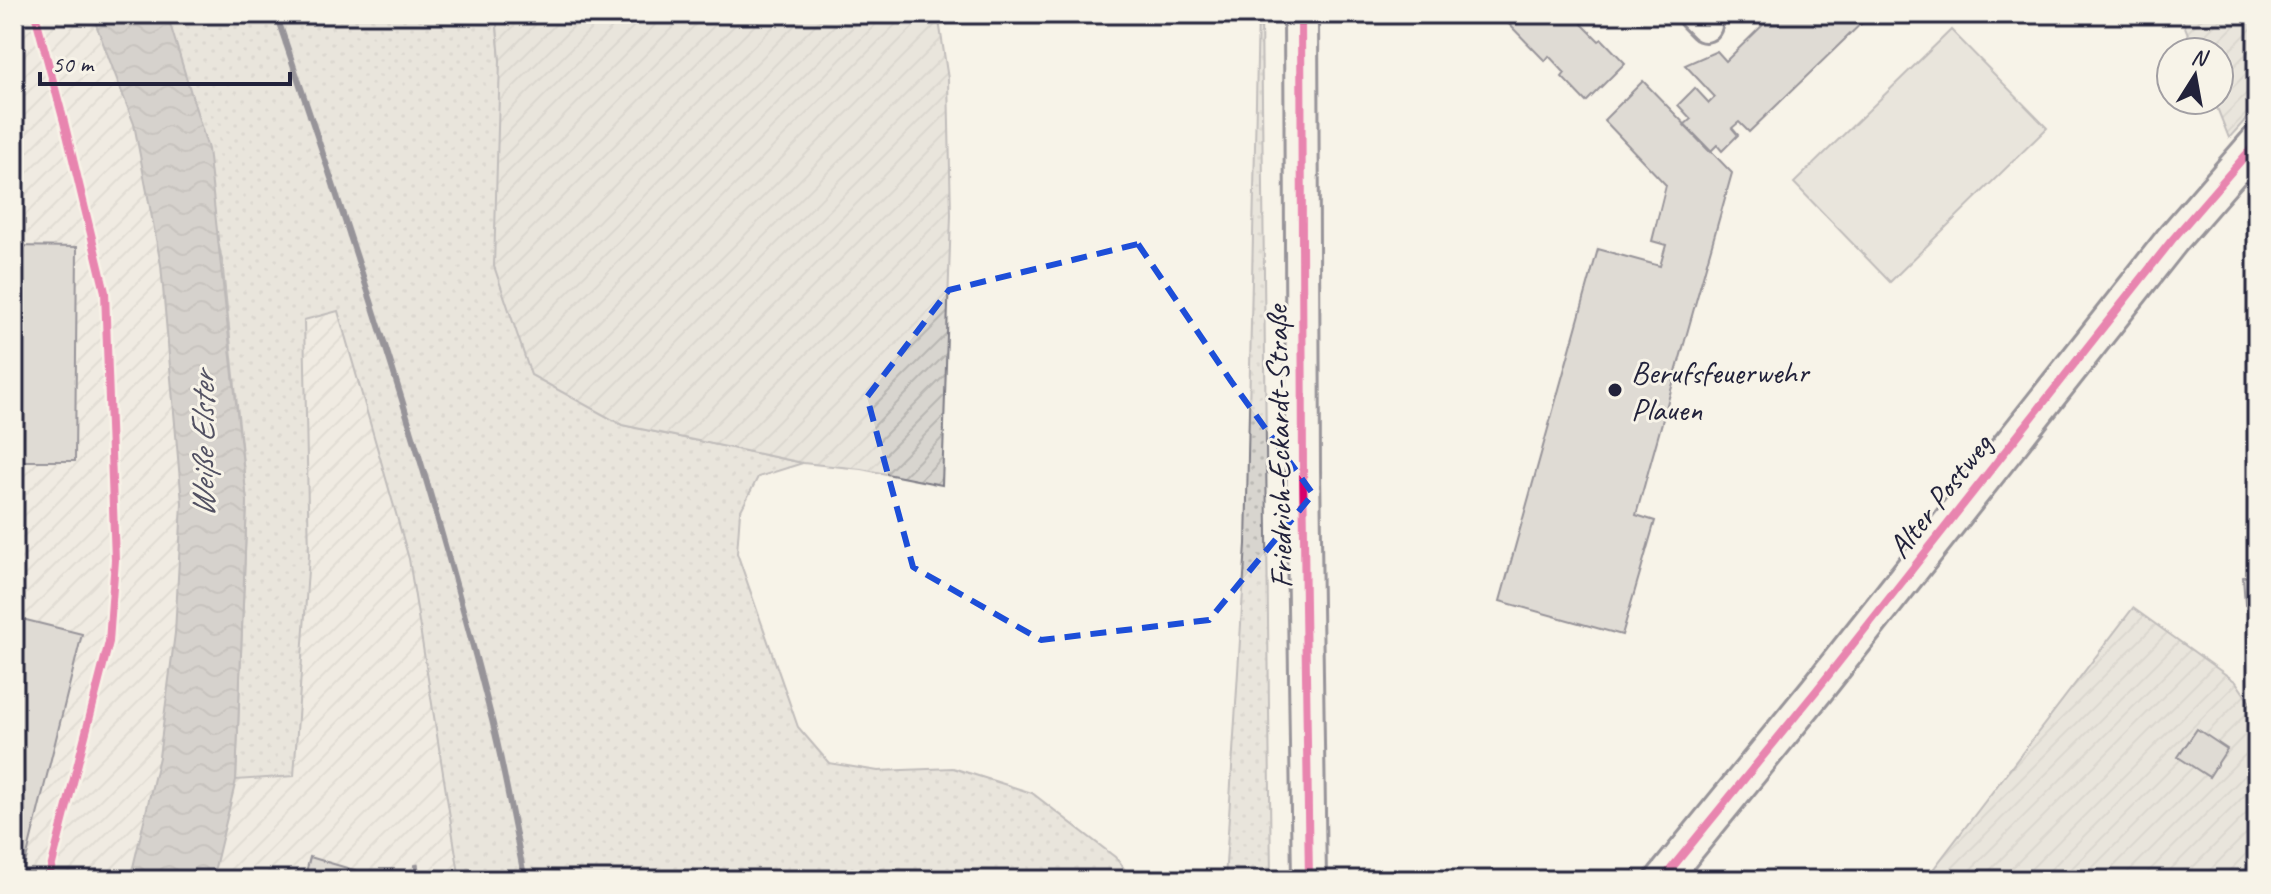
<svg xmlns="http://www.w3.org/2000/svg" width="2271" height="894" viewBox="0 0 2271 894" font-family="Caveat,sans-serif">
<defs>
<pattern id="industrial-furrows" width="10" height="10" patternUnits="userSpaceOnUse" patternTransform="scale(2)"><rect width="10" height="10" fill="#e7e3db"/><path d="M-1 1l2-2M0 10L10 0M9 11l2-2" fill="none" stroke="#c6c2bd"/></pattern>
<pattern id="grass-dots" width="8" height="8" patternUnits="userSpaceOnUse" patternTransform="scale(2)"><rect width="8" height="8" fill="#d8d5cf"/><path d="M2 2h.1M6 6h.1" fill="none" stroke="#b9b7b3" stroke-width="1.8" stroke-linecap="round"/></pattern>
<pattern id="garden-furrows" width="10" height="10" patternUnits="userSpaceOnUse" patternTransform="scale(2)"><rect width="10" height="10" fill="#d8d5cf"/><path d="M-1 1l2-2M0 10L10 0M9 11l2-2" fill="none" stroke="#b9b7b3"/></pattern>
<pattern id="water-waves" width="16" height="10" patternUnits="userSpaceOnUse" patternTransform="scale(2)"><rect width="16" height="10" fill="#aeabad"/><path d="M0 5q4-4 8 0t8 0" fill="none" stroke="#8d8b8e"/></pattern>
</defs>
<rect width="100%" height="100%" fill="#f7f3e8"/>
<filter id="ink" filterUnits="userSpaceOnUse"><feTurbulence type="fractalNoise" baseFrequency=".0125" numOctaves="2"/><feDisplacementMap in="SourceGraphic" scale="16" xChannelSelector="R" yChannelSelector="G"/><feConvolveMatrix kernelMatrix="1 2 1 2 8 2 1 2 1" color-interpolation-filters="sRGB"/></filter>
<g filter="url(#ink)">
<path fill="url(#industrial-furrows)" d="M14 14H92L134 124 161 265 182 503 175 633 159 757 130 880H14Z
M339 310 409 559 460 880H212L236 780 294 775 309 555 304 319Z"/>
<path fill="url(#grass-dots)" stroke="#7d7c85" stroke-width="2" d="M167 14H496L500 60 622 425 803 463 758 477 740 512 737 553 798 727 829 763 878 771 953 768 1032 793 1115 857 1133 880H460L409 559 338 311 304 320 309 555 294 776 236 780 247 502 222 260Z
M1258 14H1261L1271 880H1225L1246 544Z"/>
<path fill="#d8d5cf" stroke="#7d7c85" stroke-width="2" d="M1951 30 2047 128 1890 282 1794 183Z"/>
<path fill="url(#garden-furrows)" stroke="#7d7c85" stroke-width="2" d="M496 14H938L948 79 951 215 942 485 861 469 803 463 622 425 531 375 494 266 500 60Z
M2180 14H2257V107L2229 138 2214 100H2219V52H2195Z
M2133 608 2236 682 2257 713V880H1925Z"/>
<path fill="url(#water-waves)" stroke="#76747f" stroke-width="2" d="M92 14H167L208 149 247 502 236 780 212 880H130L159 757 175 633 182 503 161 265 134 124Z"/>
<path fill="#c2bfbd" stroke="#22223b" stroke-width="2" d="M1499 14H1577L1584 21 1582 24 1599 41 1602 39 1625 63 1586 102 1562 77 1565 73 1549 56 1545 61Z
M1774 14H1871L1749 132 1739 122 1732 128 1738 135 1722 151 1717 145 1710 152 1684 125 1691 119 1678 105 1695 88 1709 103 1715 97 1685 65 1717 51 1726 61Z
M1643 81 1732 173 1636 515 1655 521 1622 635 1500 601 1598 249 1660 266 1666 245 1652 241 1666 185 1604 120Z
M14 246 77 247 75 461H14Z
M2257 562V608H2255V604L2245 605 2243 577 2251 576 2250 563Z
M14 617 82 634 21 880H14Z
M2197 729 2227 749 2209 777 2178 757Z
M310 857 374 876 373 880H304Z"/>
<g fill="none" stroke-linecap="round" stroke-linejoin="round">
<g stroke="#22223b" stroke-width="38">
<path id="minor" d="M1301 14 1303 469 1309 880
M1694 14 1705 25
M1662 880 1816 691 2172 240 2257 142"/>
</g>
<path stroke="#22223b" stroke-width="5" stroke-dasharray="8 6" stroke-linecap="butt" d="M416 864 419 880"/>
<use href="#minor" stroke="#f7f3e8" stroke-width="32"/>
<path stroke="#22223b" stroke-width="6" d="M276 14C355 247 432 481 492 720 505 773 514 827 525 880"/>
<g stroke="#f7f3e8" stroke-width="13">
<path id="cycleway" d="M35 14 64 122 105 292 115 560 109 642 48 880
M1301 14 1303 469 1309 880
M1662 880 1816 691 2172 240 2257 142"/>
</g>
<use href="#cycleway" stroke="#d6006c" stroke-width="8"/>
</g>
</g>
<path d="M0 0H2271V894H0ZM1138 244 1231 381 1313 494 1209 620 1041 640 913 567 867 397 949 290Z" fill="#f7f3e8" fill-opacity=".55" fill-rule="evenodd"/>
<path fill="none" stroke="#1d4ed8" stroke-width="6" stroke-dasharray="16 10" stroke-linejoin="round" d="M1138 244 1231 381 1313 494 1209 620 1041 640 913 567 867 397 949 290Z"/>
<circle fill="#22223b" stroke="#f7f3e8" stroke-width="3" cx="1615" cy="390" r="8"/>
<g text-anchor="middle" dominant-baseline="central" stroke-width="6" stroke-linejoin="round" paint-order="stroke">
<g font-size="32" fill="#22223b" stroke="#f7f3e8" text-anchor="start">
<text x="1631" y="372">Berufsfeuerwehr<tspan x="1631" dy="37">Plauen</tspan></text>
</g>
<g font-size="32" fill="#22223b" stroke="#f7f3e8">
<text transform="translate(1279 447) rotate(-91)">Friedrich-Eckardt-Straße</text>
<text transform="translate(1940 496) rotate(-52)">Alter Postweg</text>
</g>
<g font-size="34" font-style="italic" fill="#535263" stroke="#f7f3e8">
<text transform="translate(202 445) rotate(-90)">Weiße Elster</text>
</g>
</g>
<rect width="2271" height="894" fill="none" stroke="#f7f3e8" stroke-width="48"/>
<rect x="24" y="24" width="2223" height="846" fill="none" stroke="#22223b" stroke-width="3" filter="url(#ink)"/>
<g transform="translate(2195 76) rotate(11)"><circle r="38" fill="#f7f3e8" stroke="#a29fa3" stroke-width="2"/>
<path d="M0-6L14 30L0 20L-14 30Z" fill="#22223b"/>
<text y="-12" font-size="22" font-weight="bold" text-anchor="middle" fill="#22223b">N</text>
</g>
<path d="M40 72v12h250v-12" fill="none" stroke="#22223b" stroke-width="4"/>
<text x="52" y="72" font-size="24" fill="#22223b" stroke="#f7f3e8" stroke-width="6" paint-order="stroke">50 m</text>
</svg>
